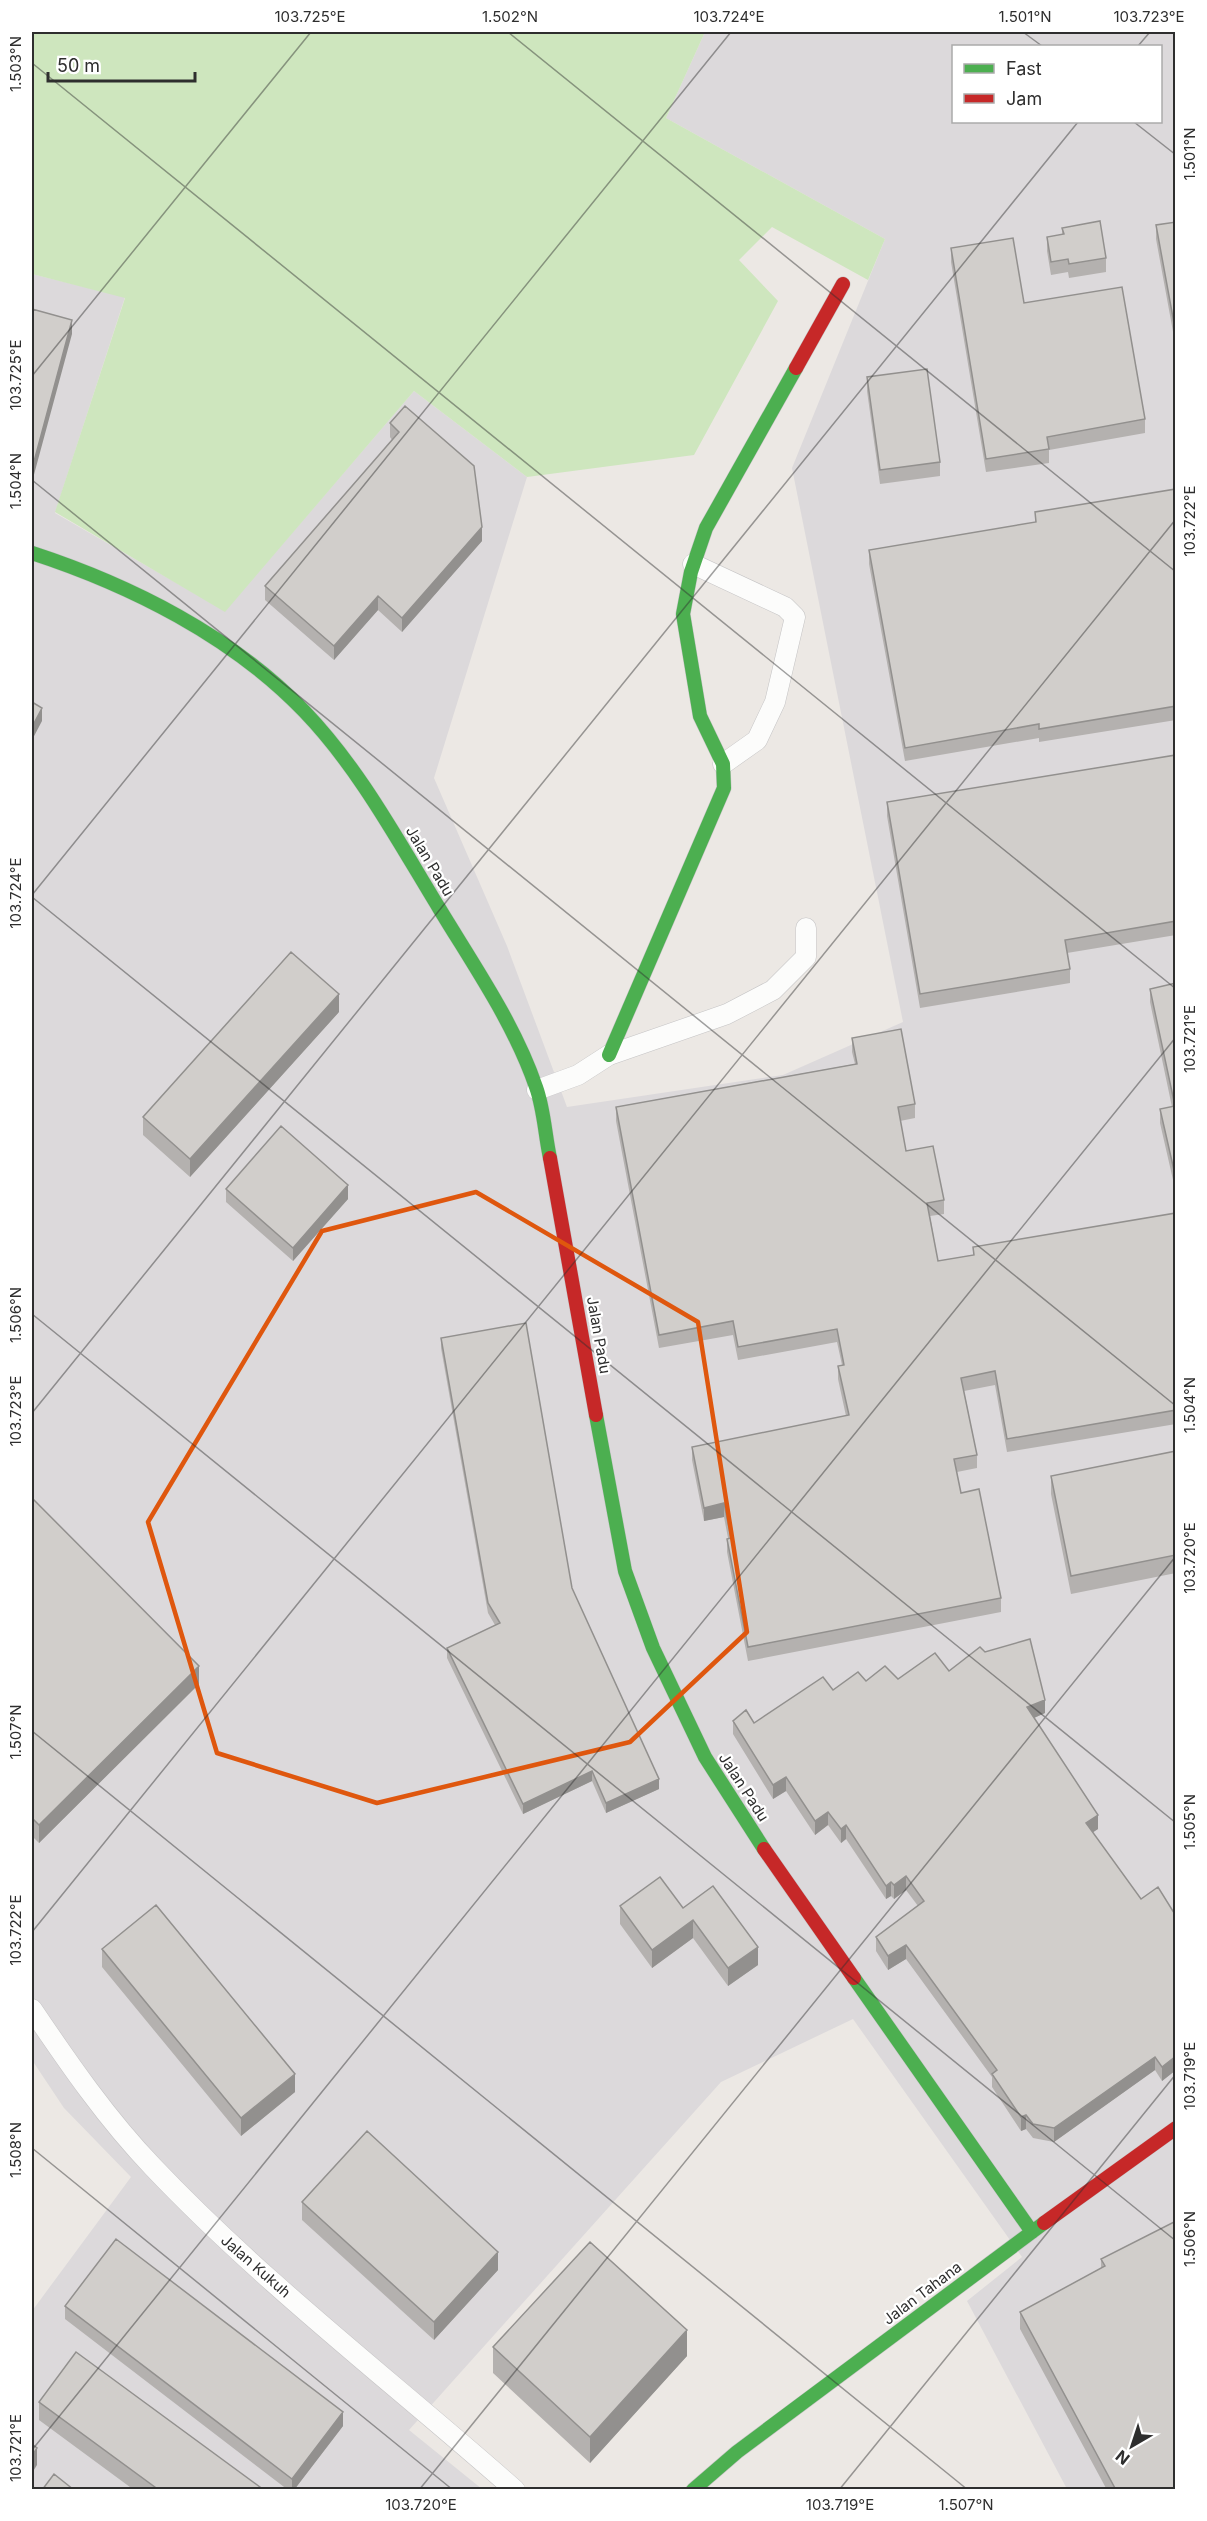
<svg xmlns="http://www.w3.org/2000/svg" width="1207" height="2521" viewBox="0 0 1207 2521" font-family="Inter,sans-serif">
<rect width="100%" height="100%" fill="#ece8e4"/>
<path fill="#dcd9db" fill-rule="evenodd" d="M705 32H1175V2489H1067L967 2301 1022 2257 853 2019 721 2082 409 2430 482 2489H32V2311L131 2177 64 2108 32 2060V274L125 297 55 513 225 611 414 391 527 477 434 778 507 946 567 1107 783 1075 903 1022 792 468 885 239 666 118ZM954 46H1160V122H954Z"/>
<path fill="#cee6be" d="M32 32H705L666 118 885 239 868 280 772 227 739 260 778 301 694 455 527 477 414 391 225 612 55 512 125 298 32 274Z"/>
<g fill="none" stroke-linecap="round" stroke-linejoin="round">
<g stroke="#c5c4c5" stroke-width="21">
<path id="street" d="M693 564 785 607 795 617 775 702 757 740 723 764
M537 1090 578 1075 609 1055 727 1014 773 990 806 957V928
M32 2009C69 2064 107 2119 153 2167 264 2284 394 2383 515 2490"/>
</g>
<g stroke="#c5c4c5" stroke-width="15">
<path id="fast" d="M32 553C130 585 232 636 304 711 359 768 398 841 439 908 474 966 514 1023 536 1087 544 1109 545 1135 550 1158
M609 1055 724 788 723 764 700 716 683 614 691 572 706 528 796 368
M596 1415 625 1571 653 1648 705 1757 764 1849
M854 1978 1032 2232
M693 2490 737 2452 1044 2223"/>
</g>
<g stroke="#c5c4c5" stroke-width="15">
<path id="jam" d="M796 368 843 284
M550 1158 596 1415
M764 1849 854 1978
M1044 2223 1176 2128"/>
</g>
<use href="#street" stroke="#fcfcfb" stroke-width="20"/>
<use href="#fast" stroke="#4caf50" stroke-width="14"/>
<use href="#jam" stroke="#c62828" stroke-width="14"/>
</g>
<path fill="#b4b1af" d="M1176 222V348L1156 239V225Z
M1062 228 1106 258V272L1069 278 1068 272 1051 275 1047 251V237L1062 235Z
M951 248 1024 303 1145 419V433L1049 450V463L986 472 951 262Z
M867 377 940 462V476L880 484 867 391Z
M405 406 482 541 402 632 378 610 334 660 265 600V586L392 440 390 437V423Z
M1176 489V720L1039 742V738L905 761 869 564V550L1035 523V512Z
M1176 755V935L1067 953 1070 969V983L920 1008 887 816V802Z
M1176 983V1193L1160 1123V1109L1172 1107 1150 1002V989Z
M339 1012 190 1177 143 1135V1117Z
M852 1038 915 1104V1118L900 1121 906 1151 944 1200V1214L930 1216 938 1261 973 1255V1247L1176 1213V1424L1007 1452 995 1385 964 1391 977 1455V1468L957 1472 961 1493 1001 1598V1612L748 1661 727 1552V1539L728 1538 724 1517 704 1521 692 1460V1447L846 1416 838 1379V1366L842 1365 837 1342 738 1360 733 1335 659 1348 616 1121V1107L855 1064 852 1052Z
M226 1189 348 1199 293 1261 226 1202Z
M441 1338 572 1588 659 1789 606 1813 592 1781 523 1814 447 1658V1648L495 1625 488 1613 441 1348Z
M1176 1451V1573L1071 1594 1051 1494V1476Z
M32 1498 199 1684 39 1843 32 1836Z
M949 1671 1045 1713 1034 1718 1098 1829 1092 1832 1141 1899 1176 1916V2070L1162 2081 1155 2070 1054 2142 1033 2138 1026 2129 1021 2131 992 2087V2077L906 1959 888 1970 876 1951V1937L918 1906 906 1890 894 1899 891 1896 886 1899 846 1839 841 1843 828 1825 815 1835 786 1791 773 1799 733 1734V1721L754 1723 833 1690 866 1681 898 1679Z
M620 1906 683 1908 758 1965 728 1986 693 1938 652 1968 620 1924Z
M102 1949 295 2092 241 2136 102 1967Z
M302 2202 498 2270 434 2340 302 2220Z
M1176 2221V2490H1107L1020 2329V2312L1101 2268V2259Z
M65 2306 343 2426 294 2490H288L65 2319Z
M493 2347 687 2356 590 2463 493 2373Z
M39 2402 264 2490H134L39 2420Z"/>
<path fill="#92908e" d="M72 320V334L32 482V469Z
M482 527V541L402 632V618Z
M378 596V610L334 660V646Z
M42 708V721L32 740V727Z
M339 994V1012L190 1177V1159Z
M348 1185V1199L293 1261V1248Z
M724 1503V1517L704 1521V1508Z
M199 1666V1684L39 1843V1825Z
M1045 1700V1713L1027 1721V1707Z
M592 1771V1781L523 1814V1804Z
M786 1777V1791L773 1799V1785Z
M659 1779V1789L606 1813V1803Z
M828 1812V1825L815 1835V1821Z
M1098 1815V1829L1086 1837V1823Z
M846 1825V1839L841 1843V1829Z
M906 1876V1890L894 1899V1885Z
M891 1882V1896L886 1899V1886Z
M693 1920V1938L652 1968V1950Z
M906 1945V1959L888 1970V1956Z
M758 1947V1965L728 1986V1968Z
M1176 2056V2070L1162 2081V2067Z
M1155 2057V2070L1054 2142V2128Z
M295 2074V2092L241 2136V2118Z
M1026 2115V2129L1021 2131V2117Z
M498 2252V2270L434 2340V2322Z
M687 2330V2356L590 2463V2437Z
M343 2412V2426L294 2490H292V2479Z
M37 2448V2465L32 2473V2456Z"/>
<path fill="#d1cecb" stroke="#92908e" stroke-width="1.5" d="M1100 221 1106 258 1069 264 1068 259 1051 262 1047 237 1064 234 1062 228Z
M1176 222V334L1156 225Z
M1013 238 1024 303 1122 287 1145 419 1047 437 1049 449 986 459 951 248Z
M32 309 72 320 32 469Z
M927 369 940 462 880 470 867 377Z
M405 406 474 466 482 527 402 618 378 596 334 646 265 586 399 432 390 423Z
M1176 489V706L1039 729V724L905 748 869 550 1036 522 1035 512Z
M32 702 42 708 32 727Z
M1176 755V921L1065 940 1070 969 920 994 887 802Z
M291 952 339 994 190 1159 143 1117Z
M1176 983V1179L1160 1109 1175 1106 1150 989Z
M901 1029 915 1104 898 1107 906 1151 933 1146 944 1200 927 1203 938 1261 974 1255 973 1247 1176 1213V1410L1007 1439 995 1371 961 1378 977 1455 954 1459 961 1493 979 1489 1001 1598 748 1647 727 1539 731 1538 724 1503 704 1508 692 1447 849 1415 838 1366 844 1365 837 1329 738 1347 733 1321 659 1335 616 1107 857 1064 852 1038Z
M281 1126 348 1185 293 1248 226 1189Z
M526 1323 572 1588 659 1779 606 1803 592 1771 523 1804 447 1648 500 1623 488 1603 441 1338Z
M1176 1451V1555L1071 1576 1051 1476Z
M32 1498 199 1666 39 1825 32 1818Z
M1030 1639 1045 1700 1027 1707 1098 1815 1086 1823 1141 1899 1158 1887 1176 1916V2056L1162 2067 1155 2057 1054 2128 1033 2124 1026 2115 1021 2117 992 2074 997 2070 906 1945 888 1956 876 1937 924 1901 906 1876 894 1885 891 1882 886 1886 846 1825 841 1829 828 1812 815 1821 786 1777 773 1785 733 1721 746 1710 754 1723 823 1677 833 1690 858 1672 866 1681 885 1666 898 1679 935 1653 949 1671 980 1647 985 1652Z
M660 1877 683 1908 713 1886 758 1947 728 1968 693 1920 652 1950 620 1906Z
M156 1905 295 2074 241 2118 102 1949Z
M367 2131 498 2252 434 2322 302 2202Z
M1176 2221V2490H1116L1020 2312 1105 2266 1101 2259Z
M116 2239 343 2412 292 2479 65 2306Z
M590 2242 687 2330 590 2437 493 2347Z
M76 2352 264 2490H159L39 2402Z
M32 2444 37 2448 32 2456Z
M54 2474 74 2490H42Z"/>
<path fill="none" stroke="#df570e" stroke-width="4.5" stroke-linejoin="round" d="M476 1192 698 1322 747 1632 630 1742 377 1803 217 1753 148 1522 322 1231Z"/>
<path fill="none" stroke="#2e2e2e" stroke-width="1.5" stroke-opacity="0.45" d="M508 32 1176 572M1023 32 1042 46M1138 46 1150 32M32 63 1176 989M1134 122 1176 155M32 376 311 32M32 480 1176 1406M32 895 731 32M32 897 1176 1823M32 1314 1176 2241M32 1413 1078 122M32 1731 968 2490M32 1932 1176 519M32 2148 453 2490M32 2450 1176 1037M419 2490 1176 1556M839 2490 1176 2074"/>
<g text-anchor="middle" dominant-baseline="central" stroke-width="4.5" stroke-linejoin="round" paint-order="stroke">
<g font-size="15" fill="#2e2e2e" stroke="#fff">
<text transform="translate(430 861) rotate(59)">Jalan Padu</text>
<text transform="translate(599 1335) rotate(80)">Jalan Padu</text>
<text transform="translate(744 1787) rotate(57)">Jalan Padu</text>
<text transform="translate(256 2266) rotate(41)">Jalan Kukuh</text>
<text transform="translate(922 2293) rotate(-37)">Jalan Tahana</text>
</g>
</g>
<rect width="1207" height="2521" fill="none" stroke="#ffffff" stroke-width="66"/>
<rect x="952" y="45" width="210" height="78" fill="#ffffff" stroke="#ababab" stroke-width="1.5"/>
<rect x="964" y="64" width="30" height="9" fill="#4caf50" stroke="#ababab" stroke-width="1.5"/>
<text x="1006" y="75" font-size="18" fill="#2e2e2e">Fast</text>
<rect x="964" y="94" width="30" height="9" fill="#c62828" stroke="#ababab" stroke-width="1.5"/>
<text x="1006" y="105" font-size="18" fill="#2e2e2e">Jam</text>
<g transform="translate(1132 2446) rotate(219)" stroke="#ffffff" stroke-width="4.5" paint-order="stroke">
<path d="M0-4.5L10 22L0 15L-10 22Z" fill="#2e2e2e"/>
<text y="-9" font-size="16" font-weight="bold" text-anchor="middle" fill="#2e2e2e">N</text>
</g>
<path d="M48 72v9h147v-9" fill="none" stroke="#2e2e2e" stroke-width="3"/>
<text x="57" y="72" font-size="18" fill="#2e2e2e" stroke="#ffffff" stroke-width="4.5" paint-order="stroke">50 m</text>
<rect x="33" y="33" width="1141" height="2455" fill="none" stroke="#2e2e2e" stroke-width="2"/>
<g font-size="15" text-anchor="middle" fill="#2e2e2e">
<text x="310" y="22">103.725°E</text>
<text x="510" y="22">1.502°N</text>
<text x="729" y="22">103.724°E</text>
<text x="1025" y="22">1.501°N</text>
<text x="1149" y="22">103.723°E</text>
<text transform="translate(16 64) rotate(-90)" y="5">1.503°N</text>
<text transform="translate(1190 154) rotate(-90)" y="5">1.501°N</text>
<text transform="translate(16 375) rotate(-90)" y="5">103.725°E</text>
<text transform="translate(16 481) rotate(-90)" y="5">1.504°N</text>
<text transform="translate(1190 521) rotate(-90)" y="5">103.722°E</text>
<text transform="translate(16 893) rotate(-90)" y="5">103.724°E</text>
<text transform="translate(1190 1039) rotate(-90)" y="5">103.721°E</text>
<text transform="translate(16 1315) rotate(-90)" y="5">1.506°N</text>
<text transform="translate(1190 1405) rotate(-90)" y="5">1.504°N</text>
<text transform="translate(16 1411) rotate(-90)" y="5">103.723°E</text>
<text transform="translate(1190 1558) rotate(-90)" y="5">103.720°E</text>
<text transform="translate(16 1732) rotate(-90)" y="5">1.507°N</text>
<text transform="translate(1190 1822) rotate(-90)" y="5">1.505°N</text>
<text transform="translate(16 1930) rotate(-90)" y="5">103.722°E</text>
<text transform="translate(1190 2076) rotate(-90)" y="5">103.719°E</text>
<text transform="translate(16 2150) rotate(-90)" y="5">1.508°N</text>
<text transform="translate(1190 2239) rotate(-90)" y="5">1.506°N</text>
<text transform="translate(16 2448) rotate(-90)" y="5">103.721°E</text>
<text x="421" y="2510">103.720°E</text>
<text x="840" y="2510">103.719°E</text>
<text x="966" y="2510">1.507°N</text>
</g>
</svg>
